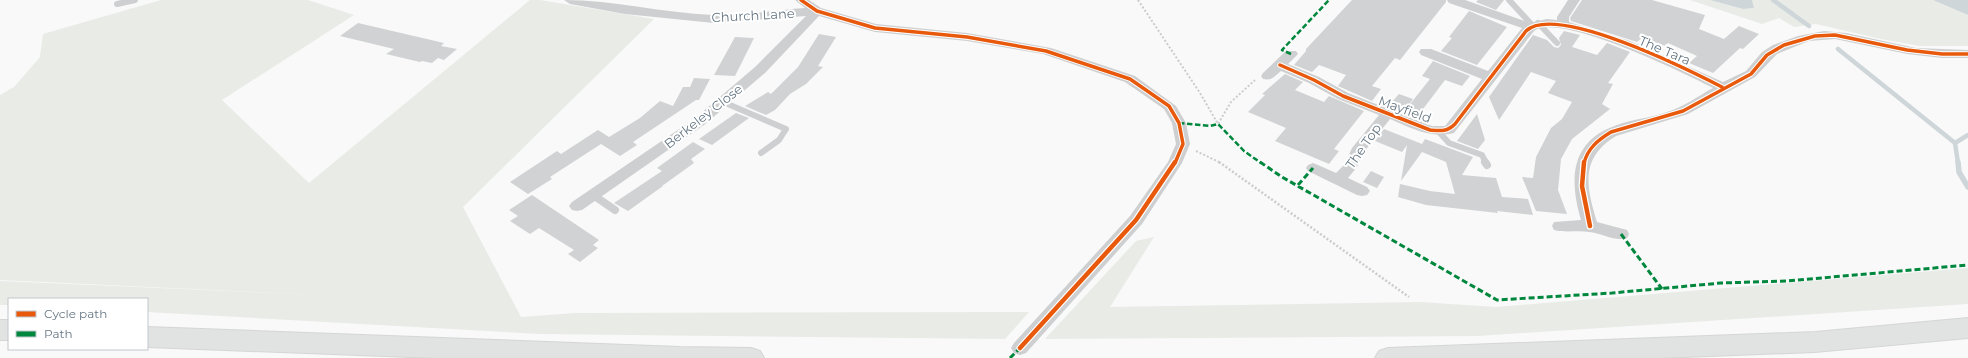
<svg xmlns="http://www.w3.org/2000/svg" width="1968" height="358" viewBox="0 0 1968 358" font-family="Montserrat,sans-serif">
<rect width="100%" height="100%" fill="#f9f9f9"/>
<path fill="#e8ebe6" d="M161 0H308L354 15 222 100 309 183 530 0H540L654 19 463 207 521 317 575 313 1029 312 1005 339 541 334 147 312V299H9V305H0V281L339 296 0 280V95L14 87 40 57 43 34Z
M1690 0H1710L1743 9 1754 8 1752 0H1933L1968 15V46H1920L1881 39 1816 24 1794 27 1779 18 1762 24Z
M1154 237 1110 307 1420 302 1496 307 1968 268V304L1477 336 1045 339 1136 241Z"/>
<path fill="#ced6d9" d="M1710 0H1752L1754 8 1743 9Z
M1933 0H1968V15Z"/>
<g fill="none" stroke-linecap="round" stroke-linejoin="round">
<path stroke="#ced6d9" stroke-width="4.5" d="M1773 0 1809 26
M1838 49 1955 143 1958 163
M1955 143 1968 135"/>
<path stroke="#ced6d9" stroke-width="5.5" d="M1958 162 1959 172 1968 187"/>
</g>
<path fill="#d0d2d3" d="M1352 0H1446V2L1400 60 1395 58 1372 86 1381 89 1372 101 1338 86 1346 75 1319 65 1312 72 1294 65 1306 51V49Z
M1478 0H1504L1496 10 1476 2Z
M1582 0H1652L1705 15 1699 29 1724 39 1739 26 1759 34 1743 49 1740 48 1713 73 1689 63 1697 56 1668 43 1665 46 1643 37 1637 42 1571 21 1570 18Z
M1469 11 1507 27 1477 65 1441 51 1452 38 1449 37Z
M358 23 444 43 441 46 457 49 444 60 438 58 432 63 422 61 420 62 386 54 394 49 340 36Z
M1564 31 1580 35 1572 47 1597 55 1607 43 1630 52 1608 83 1613 84 1602 104 1610 109 1572 139 1561 159 1558 190 1567 214 1536 211 1522 177 1533 178 1536 157 1551 128 1562 119 1572 102 1548 93 1556 81 1531 72 1499 120 1489 97 1533 35 1547 40 1554 47 1558 48 1561 45 1559 38Z
M819 34 836 37 818 66 823 67 806 84 790 94 775 110 766 115 745 106 768 92 771 94 798 67Z
M735 37 754 38 735 76 714 75Z
M1433 61 1470 76 1462 86 1445 80 1420 113 1407 108 1430 79 1422 76Z
M1285 74 1303 82 1295 90 1324 102 1329 96 1364 111 1334 149 1339 151 1329 164 1275 141 1286 128 1248 112 1265 95 1262 94Z
M694 78 710 79 699 100H696L633 142 637 145 620 156 601 144 550 177 552 179 528 194 510 182 557 151 561 154 598 130 609 137 640 118 660 101 673 106 683 87H690Z
M1399 94 1413 99 1405 110 1390 104Z
M736 113 749 118 712 145 699 139Z
M1477 114 1485 140 1478 149 1457 141Z
M1384 129 1422 144 1425 139 1473 157 1462 175 1496 178 1502 197 1528 199 1533 215 1497 211 1498 213 1426 205 1398 197 1400 184 1430 191 1455 194 1446 162 1422 152 1401 181 1407 145 1402 152 1375 141Z
M693 142 705 149 691 159 694 163 662 186H663L628 211 614 203 662 171 657 168Z
M1371 171 1384 177 1377 188 1363 182Z
M532 195 599 240 593 245 598 248 580 262 568 254 574 250 539 228 530 234 510 221 518 216 509 210Z"/>
<g fill="none" stroke-linecap="round" stroke-linejoin="round">
<g stroke="#d5d6d6" stroke-width="2">
<path id="motorway" d="M1968 318V338L1815 352 1658 358H1375L1379 351 1388 348 1815 332Z
M0 320H9V340H0Z
M147 327 680 347 751 348 760 351 764 358H437L147 347Z"/>
</g>
<path stroke="#cbcccd" stroke-width="2" stroke-dasharray="2 2" stroke-linecap="butt" d="M1138 0 1200 93 1218 124 1231 102 1255 80
M1196 151 1221 163"/>
<path stroke="#cbcccd" stroke-width="2.5" stroke-dasharray="2 2" stroke-linecap="butt" d="M1219 162 1409 297"/>
<path stroke="#cecfd0" stroke-width="6" d="M1509 0 1533 26
M117 4 135 0
M1538 23 1557 43
M723 102 786 129 779 140 761 153
M1438 131 1449 143 1482 155 1486 163"/>
<path stroke="#cecfd0" stroke-width="8" d="M1485 162 1487 165
M593 195 615 210"/>
<path fill="#cecfd0" fill-rule="evenodd" d="M564 0C614 0 663 13 713 15 742 16 775 10 805 8L795 0H809L821 8 876 24 967 33 1051 48 1135 76 1176 106 1186 123 1190 144 1182 163 1142 224 1026 353 1020 355 1014 353 1011 348 1014 343 1130 216 1168 162 1176 144 1172 123 1164 109 1125 82 1043 54 967 41 875 32 819 16 765 73 704 125 582 210 577 211 572 210 569 206 572 202 694 119 755 67 806 16 714 23 625 14 570 4Z
M1447 0H1465L1530 23 1547 19 1557 20V17L1568 0H1580L1569 17V22L1630 41 1723 82 1746 71 1762 52 1773 45 1798 36 1824 31 1846 33 1916 48 1968 50V58H1942L1907 54 1835 39 1809 41 1777 54 1755 77 1688 114 1616 136C1580 158 1586 186 1597 222L1627 230 1629 234 1627 238C1614 242 1602 233 1589 232 1578 230 1566 233 1554 230L1552 226 1554 222 1581 220C1569 179 1570 141 1617 125 1633 119 1651 118 1667 112 1684 107 1698 96 1713 88 1684 73 1559 12 1534 31L1454 133C1431 139 1411 128 1390 119L1364 152 1357 167 1348 178 1367 187 1370 191 1367 195 1362 196 1357 195 1308 171 1306 168 1308 165 1313 163 1318 165 1336 173 1344 165 1352 148 1379 115 1338 99 1309 83 1281 71C1275 76 1272 81 1263 79L1261 76 1263 73 1286 51H1296L1298 54 1288 64 1319 77 1348 93 1432 126H1445L1482 79 1421 55 1419 52 1421 49H1431L1488 71 1522 28 1449 3Z"/>
<use href="#motorway" fill="#e1e2e2" fill-rule="evenodd"/>
<path stroke="#00873e" stroke-width="2.5" stroke-dasharray="5.5 2.5" stroke-linecap="butt" d="M1291 54 1282 50 1329 0
M1179 123 1210 126 1218 124 1244 151 1261 163"/>
<path stroke="#00873e" stroke-width="3" stroke-dasharray="6 3" stroke-linecap="butt" d="M1260 162 1282 177 1497 300 1612 293 1721 283 1787 281 1968 265
M1298 185 1313 168
M1621 234 1662 289
M1010 358 1020 348"/>
<g stroke="#fff" stroke-width="5.5">
<path id="cycleway-far1" d="M801 0 817 11 875 28 967 37 1046 51 1130 79 1169 106 1179 123 1183 144 1175 163
M1280 65 1314 80 1343 96 1430 130C1441 131 1447 132 1455 124L1526 31C1556 3 1689 70 1722 87
M1584 163C1588 148 1598 140 1611 132L1683 111 1751 74 1767 55 1784 45 1815 36 1835 35 1907 50 1942 54H1968"/>
</g>
<g stroke="#fff" stroke-width="7">
<path id="cycleway" d="M1584 162 1582 186 1590 226
M1020 348 1136 220 1175 162"/>
</g>
<use href="#cycleway-far1" stroke="#e8590c" stroke-width="3.5"/>
<use href="#cycleway" stroke="#e8590c" stroke-width="4.5"/>
</g>
<g text-anchor="middle" dominant-baseline="central" stroke-width="4" stroke-linejoin="round" paint-order="stroke">
<g font-size="13" fill="#657683" stroke="#fff">
<text transform="translate(753 15) rotate(-3)">Church Lane</text>
<text transform="translate(1665 50) rotate(23)">The Tara</text>
<text transform="translate(1405 109) rotate(20)">Mayfield</text>
<text transform="translate(703 116) rotate(-38)">Berkeley Close</text>
<text transform="translate(1363 146) rotate(-55)">The Top</text>
</g>
</g>
<rect x="8" y="298" width="140" height="52" fill="#ffffff" stroke="#c1c8cd"/>
<rect x="16" y="311" width="20" height="6" fill="#e8590c" stroke="#c1c8cd"/>
<text x="44" y="318" font-size="12" fill="#657683">Cycle path</text>
<rect x="16" y="331" width="20" height="6" fill="#00873e" stroke="#c1c8cd"/>
<text x="44" y="338" font-size="12" fill="#657683">Path</text>
</svg>
